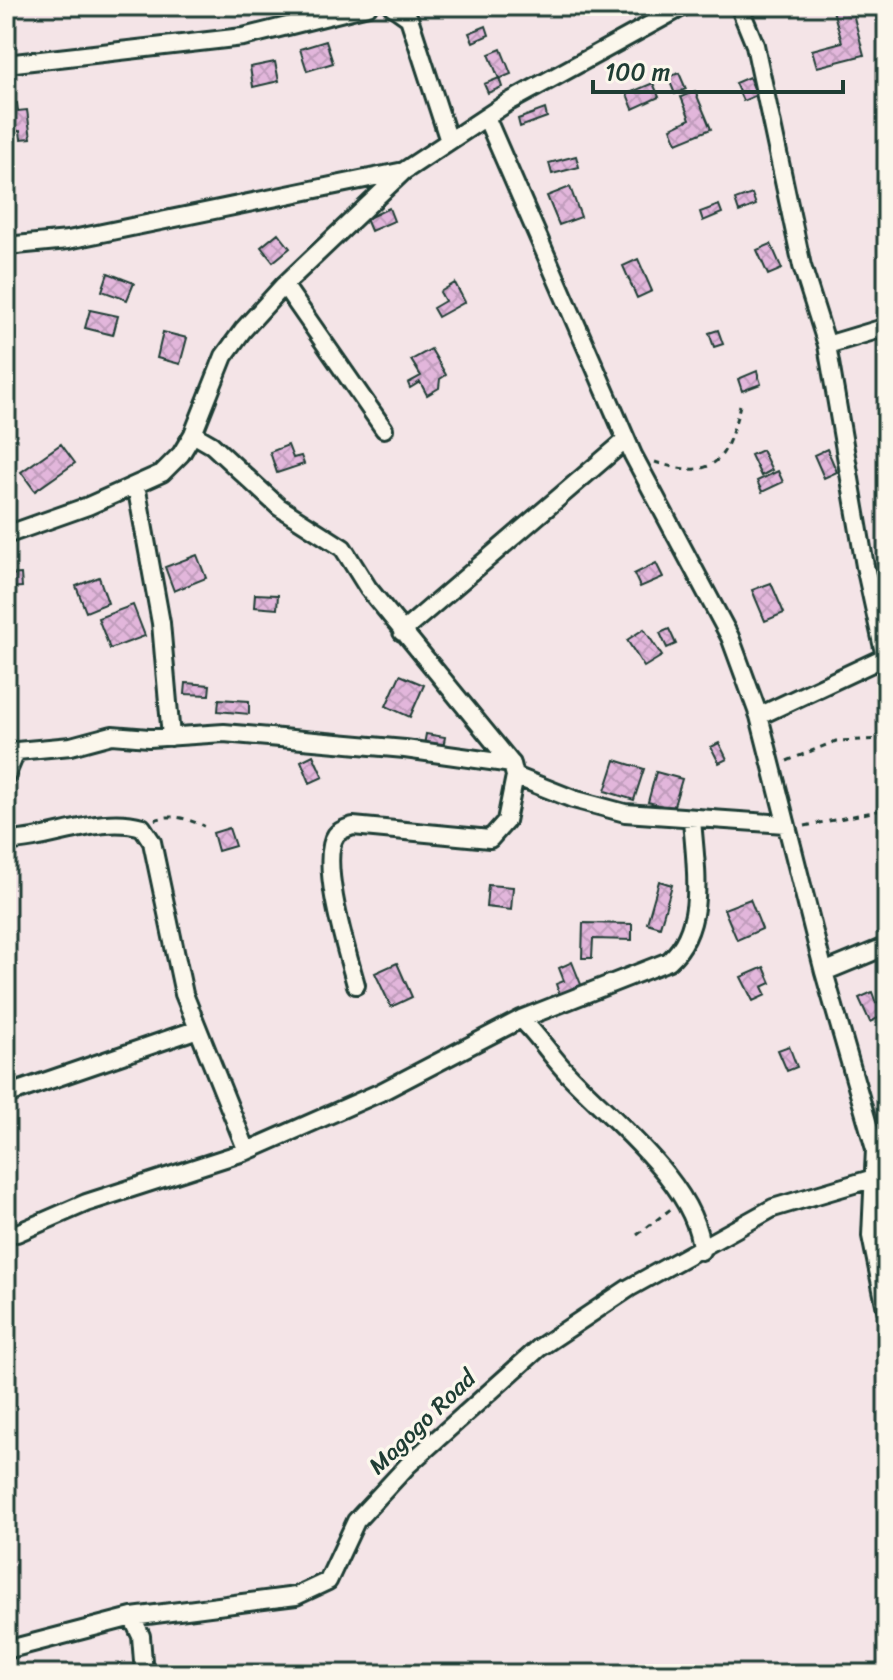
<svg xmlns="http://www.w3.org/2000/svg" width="893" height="1680" viewBox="0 0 893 1680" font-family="Sriracha,sans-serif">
<defs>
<pattern id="building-cross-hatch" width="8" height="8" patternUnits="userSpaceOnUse" patternTransform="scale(2)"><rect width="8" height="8" fill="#e2b6db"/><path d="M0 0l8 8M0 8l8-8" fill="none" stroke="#c19dbd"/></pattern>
</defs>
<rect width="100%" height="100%" fill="#f4e4e7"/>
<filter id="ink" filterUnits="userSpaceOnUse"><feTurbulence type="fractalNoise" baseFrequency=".0125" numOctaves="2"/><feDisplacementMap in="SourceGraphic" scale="16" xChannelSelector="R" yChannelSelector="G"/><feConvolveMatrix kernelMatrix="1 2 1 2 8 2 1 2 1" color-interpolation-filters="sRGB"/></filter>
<g filter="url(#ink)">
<path fill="url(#building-cross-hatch)" stroke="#1f3d34" stroke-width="2" d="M851 6 864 55 817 67 812 50 842 42 832 7Z
M486 26 489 35 473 42 469 33Z
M326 41 333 63 307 71 300 49Z
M501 49 511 74 499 79 489 54Z
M275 62 279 81 253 87 250 67Z
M679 73 686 89 675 94 668 77Z
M749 77 757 95 743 101 735 83Z
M499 78 502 87 488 93 484 84Z
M653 83 659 97 633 109 627 94Z
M695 91 711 129 677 143 671 128 690 119 681 97Z
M17 103 18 111 27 110 31 138 21 139 20 131 6 132V105Z
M545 109 547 117 520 127 518 119Z
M576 156 579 167 552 174 549 163Z
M570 187 581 217 559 225 547 196Z
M752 194 756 205 739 212 735 200Z
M719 205 722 213 703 221 700 212Z
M389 208 394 221 371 231 366 219Z
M278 233 290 248 273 262 261 247Z
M771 244 782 269 768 275 757 250Z
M638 259 652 291 637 298 623 266Z
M108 273 134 283 127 300 102 291Z
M455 283 465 302 438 317 433 308 445 301 440 292Z
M90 310 118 316 113 335 85 328Z
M718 330 723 344 714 347 709 333Z
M163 332 187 338 180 364 157 358Z
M431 349 446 375 440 379 439 388 427 395 420 382 410 388 408 383 421 376 411 360Z
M757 371 761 384 742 391 738 379Z
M61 444 75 463 35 491 21 472Z
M288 445 293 458 301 456 304 464 277 473 270 452Z
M827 449 837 472 824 478 814 455Z
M762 450 772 470 761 476 751 455Z
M778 471 783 482 762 492 757 481Z
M197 555 206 578 174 591 165 567Z
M656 563 663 577 640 587 634 574Z
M21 574 22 587 6 588V575Z
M99 577 108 603 86 612 76 586Z
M771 583 784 613 765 621 752 590Z
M255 594 278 595 277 609 254 607Z
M133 605 145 636 110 649 98 618Z
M644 629 662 656 644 667 627 640Z
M669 629 676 644 667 648 660 633Z
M400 675 424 685 410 717 386 706Z
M186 683 210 685 209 695 185 694Z
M219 699 249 701V714L218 711Z
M426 734 445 737 443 748 424 745Z
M719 743 727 759 719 763 711 747Z
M313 755 323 777 310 783 301 761Z
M615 760 644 769 634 800 605 791Z
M656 772 682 779 673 809 648 802Z
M229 828 235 846 218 851 213 833Z
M659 881 672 885 660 927 647 923Z
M488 885 513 887 511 910 486 907Z
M750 899 762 929 737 940 724 909Z
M583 923 632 924V940L593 939 592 958H582Z
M572 962 582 987 560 996 556 984 564 981 559 968Z
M397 963 412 997 391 1007 375 973Z
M764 967 771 983 762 987 766 995 753 1001 741 977Z
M872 992 876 1003 882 1001 887 1014 870 1022 859 998Z
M789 1046 797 1067 787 1071 778 1050Z"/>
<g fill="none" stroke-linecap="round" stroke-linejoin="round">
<g stroke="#1f3d34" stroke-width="22">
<path id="street" d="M392 6 409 18 449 141
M739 6 755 45 802 266 827 345 865 566 885 657
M6 64 243 37 368 6
M486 117 633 455 730 637 759 716 824 972 875 1149 871 1236 887 1314
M6 246 68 240 404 171
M284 285 384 429
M827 345 887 327
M193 434 212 445 279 507 343 548 368 588 512 764
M136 485 161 623 171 737
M6 535 88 506 162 473 181 454 193 434 224 356 243 330 284 285 404 171 507 103 684 6
M402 632 626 440
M759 716 887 656
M6 752 71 746 112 735 149 738 224 733 405 749 512 764 515 776 573 799 625 813 785 824
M6 776 16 752
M6 841C50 841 100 814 142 827L152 842 184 994 247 1151
M824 972 887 946
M356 985C348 955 318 861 336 835 340 830 347 828 353 826L490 839 506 821 515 776
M521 1019C540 1037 552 1058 570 1076 612 1120 699 1187 701 1251
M6 1095 198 1029
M17 1233 86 1203 247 1151 381 1092 521 1019 669 961C708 927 695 865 692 819
M132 1617 141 1636 144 1674
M6 1650 132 1617 296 1596 328 1581 356 1521 408 1465 539 1348 629 1288 773 1208 874 1178"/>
</g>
<path stroke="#1f3d34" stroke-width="3" stroke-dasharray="6 6" stroke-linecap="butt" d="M655 462C718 482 726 459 740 405
M787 761 836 741 887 739
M155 820C173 813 187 819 204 826
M805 826 887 809
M637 1235 672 1208"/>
<use href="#street" stroke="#fbf7ec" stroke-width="16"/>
</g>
</g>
<g text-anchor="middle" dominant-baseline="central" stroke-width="7" stroke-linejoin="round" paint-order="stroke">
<g font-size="24" fill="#1f3d34" stroke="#fbf7ec">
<text transform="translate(422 1422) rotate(-44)">Magogo Road</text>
</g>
</g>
<rect width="893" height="1680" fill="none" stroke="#fbf7ec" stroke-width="32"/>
<rect x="16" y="16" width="861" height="1648" fill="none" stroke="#1f3d34" stroke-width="3" filter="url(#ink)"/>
<path d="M593 80v12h250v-12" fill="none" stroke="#1f3d34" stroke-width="4"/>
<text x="605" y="80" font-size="24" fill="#1f3d34" stroke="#fbf7ec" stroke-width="6" paint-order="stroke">100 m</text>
</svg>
